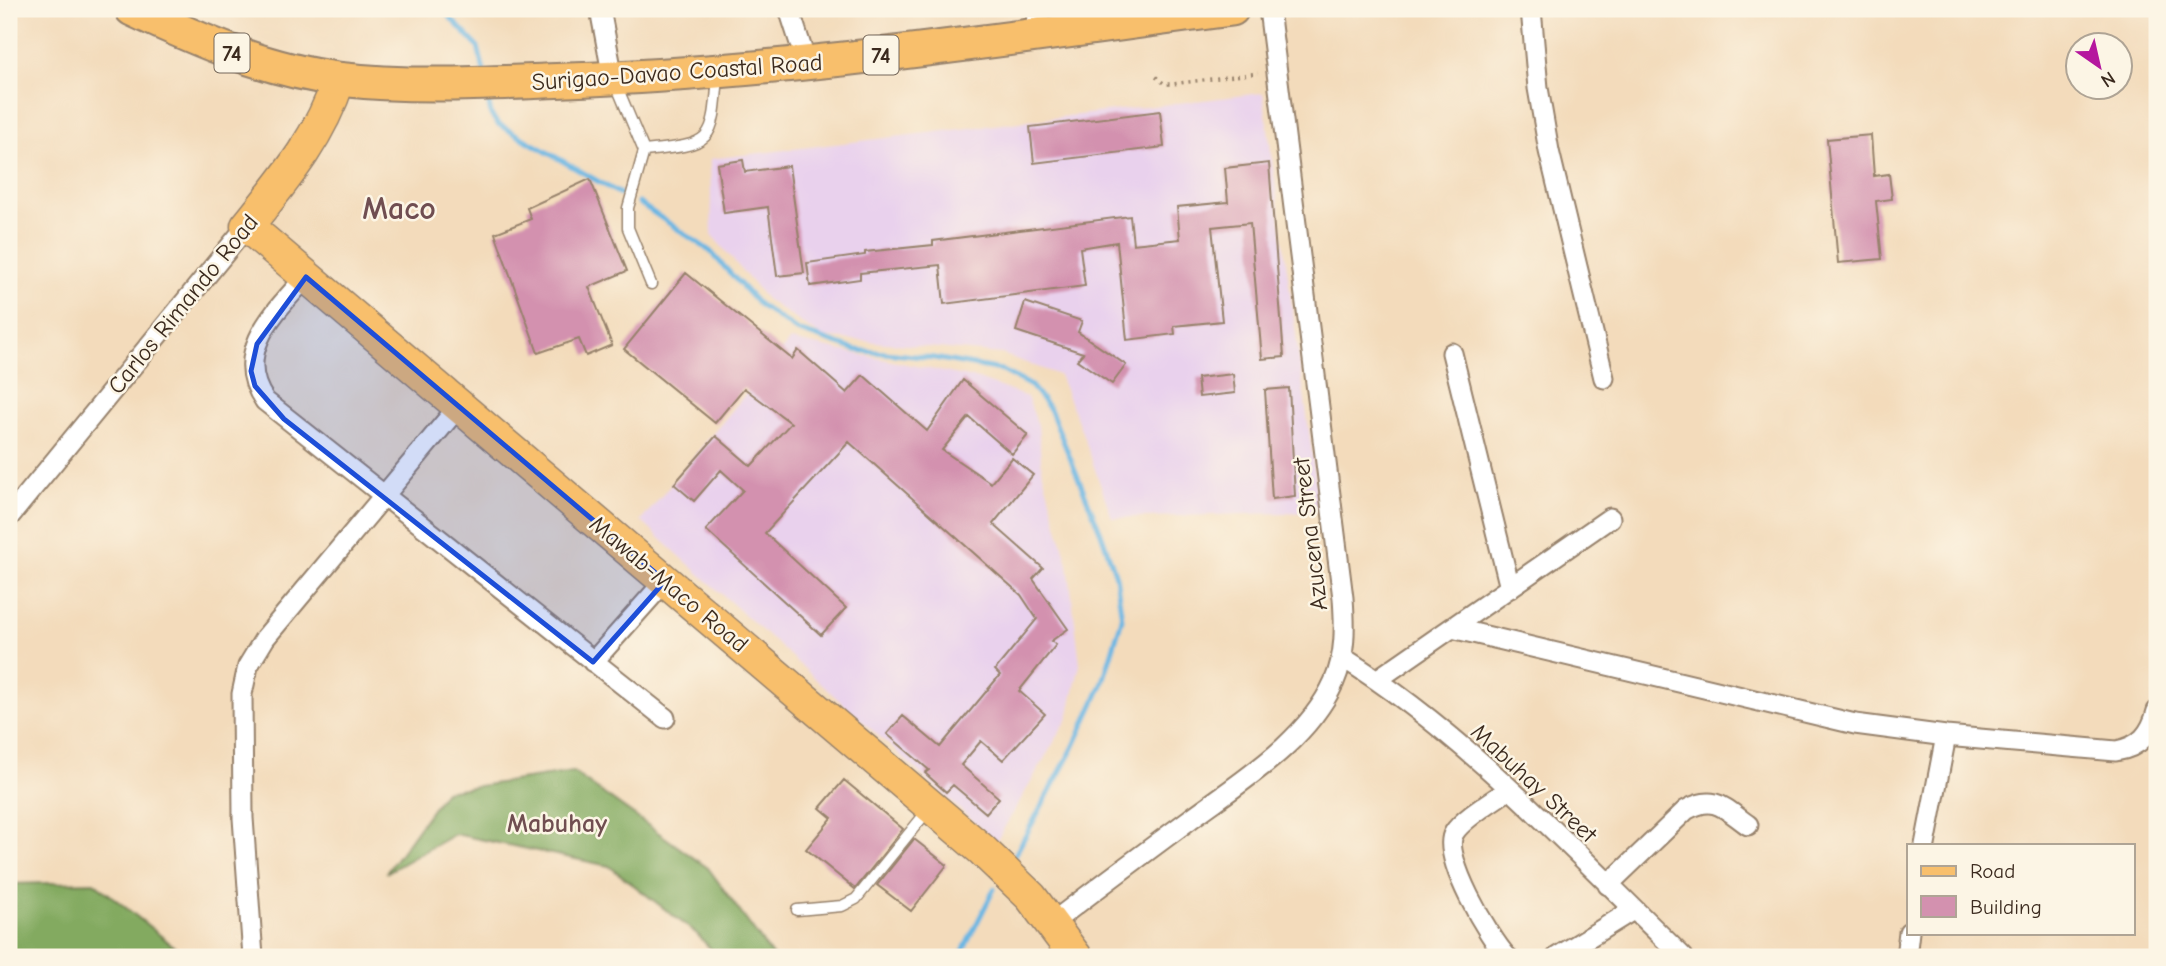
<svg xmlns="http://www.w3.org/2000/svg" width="2166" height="966" viewBox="0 0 2166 966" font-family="'Comic Neue',sans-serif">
<rect width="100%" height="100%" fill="#fcf5e5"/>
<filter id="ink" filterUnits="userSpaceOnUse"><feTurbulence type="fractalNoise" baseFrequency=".0143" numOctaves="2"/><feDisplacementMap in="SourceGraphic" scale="14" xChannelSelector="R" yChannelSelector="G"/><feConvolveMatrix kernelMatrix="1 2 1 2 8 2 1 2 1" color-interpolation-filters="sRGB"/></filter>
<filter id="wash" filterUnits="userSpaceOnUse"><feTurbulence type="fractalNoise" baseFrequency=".00686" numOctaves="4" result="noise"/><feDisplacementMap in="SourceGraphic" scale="28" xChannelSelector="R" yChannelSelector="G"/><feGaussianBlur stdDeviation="1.57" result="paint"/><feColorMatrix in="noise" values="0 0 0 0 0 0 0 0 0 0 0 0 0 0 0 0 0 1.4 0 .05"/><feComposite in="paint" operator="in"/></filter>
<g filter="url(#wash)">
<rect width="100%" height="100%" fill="#f3dbbb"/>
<path fill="#e9d1ed" d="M1263 93 1320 512 1112 518 1081 429 1059 375 1002 354 822 337 766 299 712 235 710 159Z
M790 340 978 379 1027 397 1038 425 1042 470 1068 564 1080 664 1068 718 996 842 641 521Z"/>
<path fill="#83aa61" stroke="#5f6a40" stroke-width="2" d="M573 772 708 868 773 957H718L697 934 609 866 455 834 386 873 445 791Z
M94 882 182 953 114 957H9V884Z"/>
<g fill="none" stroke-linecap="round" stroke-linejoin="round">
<path stroke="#69b6e3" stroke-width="5" d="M442 9 478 47 484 71
M487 94 491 115 498 124 622 195
M639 203 710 251 758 304 796 330 856 350 934 358 1001 370 1031 386 1050 409 1101 533 1116 576 1122 619 1102 685 1073 748 1015 855
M960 957 994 889"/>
</g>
<g id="blocks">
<path fill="#d391af" d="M1160 111 1164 147 1034 163 1030 127Z
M1871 135 1874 176 1889 174 1892 199 1876 201 1882 259 1838 263 1827 139Z
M743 160 745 172 789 166 804 273 777 276 768 207 724 213 717 164Z
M1269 163 1284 357 1262 359 1250 223 1212 227 1222 321 1174 326 1175 334 1127 340 1117 242 1080 248 1085 286 944 304 940 265 860 273V279L810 286 807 263 865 255V252L933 245V241L1130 216 1133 244 1180 239 1177 207 1228 202 1225 168Z
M590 179 627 271 589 287 612 345 586 356 579 339 538 353 495 233 531 219 527 208Z
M686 273 792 359 798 350 847 393 863 375 927 431 963 380 1028 435 1012 454 969 417 942 450 991 483 1012 458 1033 475 993 524 1043 568 1033 579 1068 629 1051 641 1056 645 1019 691 1045 714 1003 760 981 741 961 765 999 798 986 813 953 785 946 792 925 773 929 770 887 734 903 716 940 747 1000 675 995 670 1037 619 1021 595 849 442 765 533 846 608 821 635 706 530 743 490 721 470 694 501 674 484 716 436 751 466 791 423 744 388 715 423 624 349Z
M1025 302 1082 321 1078 332 1126 365 1112 384 1077 360 1083 353 1016 331Z
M1233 374 1235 393 1199 397 1197 378Z
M1289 388 1295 496 1272 499 1265 390Z
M844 780 903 829 855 889 806 849 832 818 820 808Z
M914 839 947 865 911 911 877 885Z"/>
</g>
</g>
<g filter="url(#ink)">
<use href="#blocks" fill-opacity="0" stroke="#97826c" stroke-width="2"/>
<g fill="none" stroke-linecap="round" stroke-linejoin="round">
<g stroke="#97826c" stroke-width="13">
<path id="service" d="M615 82 644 151 628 208V228L651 284
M644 151C713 144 713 144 718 75
M797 910 842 906 856 899 929 809"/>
</g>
<g stroke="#97826c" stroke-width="23">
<path id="minor" d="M600 9 613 78
M789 9 807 65
M1531 9 1538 88 1549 151 1604 378
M1036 34 1037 9
M306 277C275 312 231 353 265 401L665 718
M1452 353 1510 588
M9 517 247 226
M1452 628 1855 724 1946 736 2116 751C2140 747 2151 734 2157 711
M1342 657C1470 737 1575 853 1683 957
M593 662 665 581
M1378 679 1610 518
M1925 845 1946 736
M1608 885 1686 810C1715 794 1724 808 1748 825
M1052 923C1097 888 1143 854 1189 820 1240 782 1307 742 1334 682 1346 655 1345 626 1343 598L1269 9
M253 957 243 818 242 694 248 666 265 638 459 406
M1507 957C1490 939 1440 855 1454 833 1462 819 1494 800 1508 790
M1557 957 1633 910
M1906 957 1909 932"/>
</g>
<g stroke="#97826c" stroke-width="35">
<path id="primary" d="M339 79C320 138 285 179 247 226L981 849 1031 897 1076 957"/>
</g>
<g stroke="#97826c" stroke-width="37">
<path id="trunk" d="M132 9C198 40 266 70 338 79 414 88 492 83 568 80 792 72 1010 38 1232 9"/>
</g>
<path stroke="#97826c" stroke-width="3.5" stroke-dasharray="2 5" stroke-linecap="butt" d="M1156 77 1165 84H1172L1258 73"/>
<use href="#service" stroke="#fff" stroke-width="10"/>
<use href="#minor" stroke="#fff" stroke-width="19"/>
<use href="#primary" stroke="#f8bf6c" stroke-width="32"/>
<use href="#trunk" stroke="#f8bf6c" stroke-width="33"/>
</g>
</g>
<path fill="#1d4ed8" fill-opacity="0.2" stroke="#1d4ed8" stroke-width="5" stroke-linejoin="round" d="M306 277 665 581 593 662 284 419 255 386 251 371 257 344Z"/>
<g text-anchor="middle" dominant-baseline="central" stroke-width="5" stroke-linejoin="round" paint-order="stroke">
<g fill="#fcf5e5" stroke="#75675a" stroke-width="2">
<rect x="214.5" y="33.5" width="35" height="39" rx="5"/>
<rect x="863.5" y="35.5" width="35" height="39" rx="5"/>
</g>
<g font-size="23" font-weight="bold" fill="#3b2a1e">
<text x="232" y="53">74</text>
<text x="881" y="55">74</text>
</g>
<g font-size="24" fill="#3b2a1e" stroke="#fcf5e5">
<text transform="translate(677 72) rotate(-4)">Surigao-Davao Coastal Road</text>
<text transform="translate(183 304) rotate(-51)">Carlos Rimando Road</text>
<text transform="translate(1310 534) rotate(-97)">Azucena Street</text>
<text transform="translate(669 584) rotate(40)">Mawab-Maco Road</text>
<text transform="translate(1534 783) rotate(43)">Mabuhay Street</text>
</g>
<g font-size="26" font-weight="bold" fill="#704e51" stroke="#fcf5e5">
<text x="557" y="824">Mabuhay</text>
</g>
<g font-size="32" font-weight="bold" fill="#704e51" stroke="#fcf5e5">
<text x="399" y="208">Maco</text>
</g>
</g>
<rect width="2166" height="966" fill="none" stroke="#fcf5e5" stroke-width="35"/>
<rect x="1907" y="844" width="228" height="91" fill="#fcf5e5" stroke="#afa495" stroke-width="2"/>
<rect x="1921" y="866" width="35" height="10" fill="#f8bf6c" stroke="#afa495" stroke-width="2"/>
<text x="1970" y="878" font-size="21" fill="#3b2a1e">Road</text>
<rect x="1921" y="896" width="35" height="21" fill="#d391af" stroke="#afa495" stroke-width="2"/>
<text x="1970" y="914" font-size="21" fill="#3b2a1e">Building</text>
<g transform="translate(2099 66) rotate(146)"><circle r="33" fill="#fcf5e5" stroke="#afa495" stroke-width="2"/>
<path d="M0-5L12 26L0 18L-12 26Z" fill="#b5179e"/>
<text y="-10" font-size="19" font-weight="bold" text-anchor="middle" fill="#3b2a1e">N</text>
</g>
</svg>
